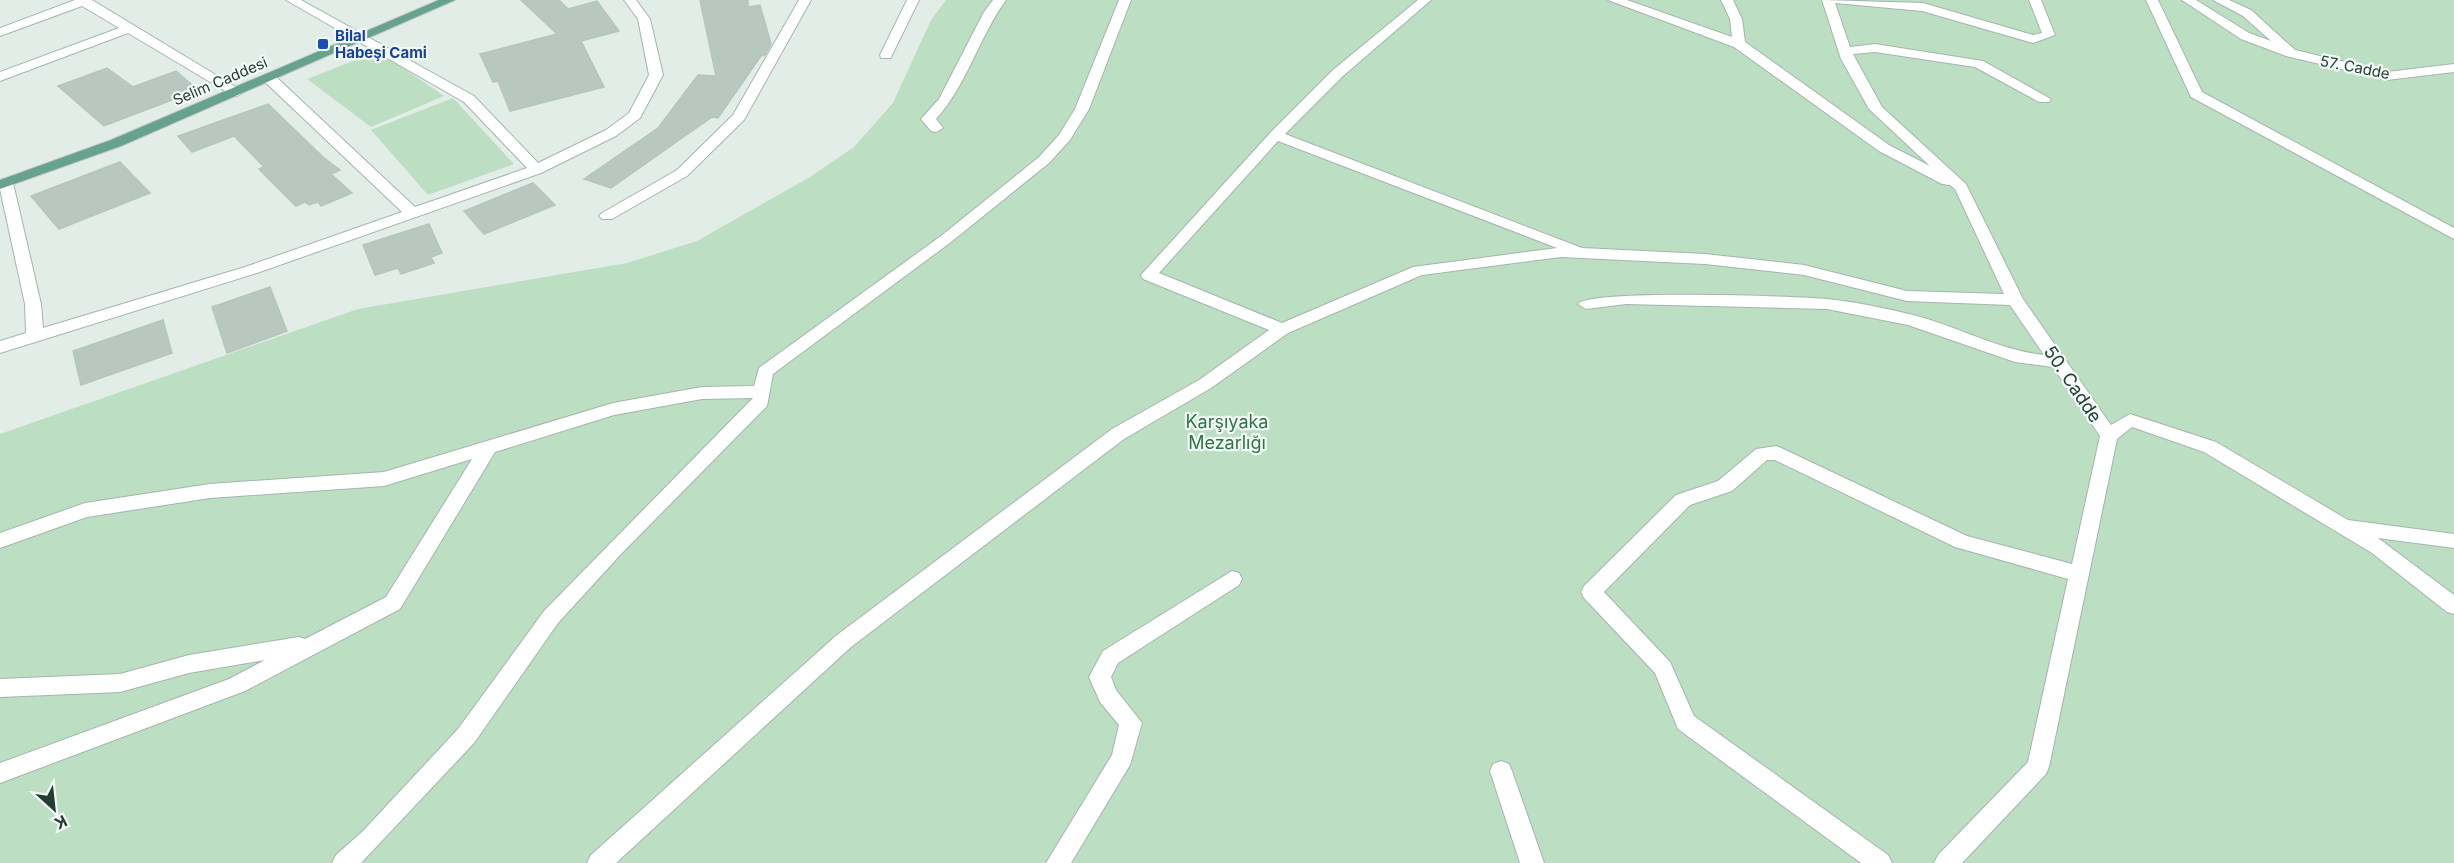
<svg xmlns="http://www.w3.org/2000/svg" width="2454" height="863" viewBox="0 0 2454 863" font-family="Inter,sans-serif">
<rect width="100%" height="100%" fill="#e3ede7"/>
<path fill="#bcdec2" d="M946 0H2454V863H0V434L358 309 627 263 697 241 810 177 854 147 893 103 931 20Z
M379 51 444 96 371 127 307 79Z
M453 98 514 164 428 195 371 130Z"/>
<path fill="#b8c7c0" stroke="#b5c6be" stroke-width="1.5" d="M521 0H559L568 9 597 1 619 31 581 41 604 87 510 111 498 81 493 82 480 54 557 34Z
M700 0H748V7L760 5 771 44 765 55 761 56 718 118 712 117 611 188 584 179 658 128 698 75 716 76Z
M107 68 133 87 176 71 198 90 104 126 58 86Z
M268 104 323 157 340 170 331 174 352 193 321 206 318 202 309 205 305 202 296 206 259 169 264 167 234 136 192 152 178 136Z
M120 162 150 193 59 229 31 196Z
M533 183 555 205 484 234 464 211Z
M429 224 442 253 431 257 434 263 401 274 398 268 375 275 363 245Z
M270 287 287 331 227 353 212 307Z
M163 320 172 353 81 385 73 351Z"/>
<g fill="none" stroke-linecap="round" stroke-linejoin="round">
<g stroke="#a5b5ae" stroke-width="2">
<path id="minor" d="M75 0H92L244 92 237 96 232 95 128 33 0 81V72L119 28 82 6 0 36V28Z
M286 0H301L474 96 538 163 606 130 629 113 649 75 638 19 624 0H636L650 19 663 75 640 118 616 136 541 173 257 273 0 353V341L26 333 25 304 0 189 1 180 6 179 13 183 41 304 43 328 245 267 402 212 264 81V75H274L415 207 527 168 464 102Z
M799 0H811L744 120 687 176 612 219H602L599 216 602 213 677 170 733 115Z
M907 0H919L892 55 891 58H881L880 55Z
M993 0H1006C979 37 967 85 936 119L943 128 936 132 931 131 921 119 939 99 984 12Z
M1119 0H1131L1089 109 1070 140 1049 163 951 242 773 374 767 406 621 554 558 623 474 743 361 863H332L336 855 363 831 458 729 544 611 753 398 702 399 614 415 495 452 400 609 245 691 0 783V763L229 679 265 660 189 673 120 692 0 697V679L120 674 189 655 299 637 305 639 386 597 472 459 384 486 210 498 87 517 0 548V533L85 503 210 484 384 472 613 403 702 387 754 386 759 368 941 236 1039 157 1059 135 1075 109Z
M1418 0H1431L1343 76 1285 134 1582 248 1705 254 1804 265 1907 291 2004 294 1955 189 1950 185 1942 184 1879 151 1734 47 1608 0H1627L1732 37 1730 19 1721 0H1733L1742 19 1745 42 1889 145 1930 166 1869 109 1841 59 1822 0 1923 3 2033 35 2042 33 2029 0H2041L2055 35 2033 43 1922 11 1835 3 1850 47 1875 44 1983 61 2051 99 2049 102H2039L1975 67 1875 52 1853 54 1882 107 1966 184 2023 299 2111 425 2130 414 2216 442 2348 520 2454 534V548L2378 538 2454 595V614L2447 612 2372 553 2204 452 2132 427 2117 439 2049 767 2046 774 1962 863H1934L1938 855 2028 762 2068 579 1955 547 1775 460H1767L1732 491 1690 505 1604 592 1670 662 1694 716 1888 855 1892 863H1861L1678 729 1655 673 1584 598 1581 592 1584 586 1676 495 1718 481 1756 449 1777 446 1967 536 2072 564 2100 436 2053 367 2015 362 1908 325 1827 309 1626 304 1586 309 1578 304C1588 289 1798 296 1827 299 1855 302 1885 308 1913 315 1957 326 1998 350 2044 355L2010 305 1907 301 1804 275 1705 264 1561 257 1422 275 1288 333 1211 388 1124 439 851 647 616 863H587L591 855 837 635 1112 429 1199 380 1269 330 1143 279 1141 275 1271 132 1333 70ZM1278 141 1557 248 1413 267 1282 323 1159 273Z
M2146 0H2158L2202 92 2454 228V239L2191 97Z
M2182 0H2196L2249 33 2271 41 2243 16 2213 0H2229L2251 10 2295 50 2387 72 2454 64V72L2387 80 2286 56 2241 39Z
M1232 571 1239 573 1242 579 1239 585 1118 663 1111 677 1116 690 1142 723 1130 765 1071 863H1046L1112 755 1119 725 1100 702 1089 677 1103 651Z
M1501 761 1509 764 1512 771 1544 863H1520L1490 771 1493 764Z"/>
</g>
<g stroke="#c1c9c6" stroke-width="2">
<path id="major" d="M439 0H455L121 146 0 189V180L111 140Z"/>
</g>
<use href="#minor" fill="#fff" fill-rule="evenodd"/>
<use href="#major" fill="#67a28e" fill-rule="evenodd"/>
</g>
<rect fill="#1a4fb4" stroke="#f3f9f6" stroke-width="2" x="317" y="38" width="12" height="12" rx="3"/>
<g text-anchor="middle" dominant-baseline="central" stroke-width="4.5" stroke-linejoin="round" paint-order="stroke">
<g font-size="15" font-weight="bold" fill="#164399" stroke="#f3f9f6" text-anchor="start">
<text x="335" y="35">Bilal<tspan x="335" dy="17">Habeşi Cami</tspan></text>
</g>
<g font-size="15" fill="#223e34" stroke="#f3f9f6">
<text transform="translate(2355 67) rotate(11)">57. Cadde</text>
<text transform="translate(220 81) rotate(-23)">Selim Caddesi</text>
</g>
<g font-size="18" fill="#223e34" stroke="#f3f9f6">
<text transform="translate(2073 384) rotate(56)">50. Cadde</text>
</g>
<g font-size="18" fill="#2d7543" stroke="#f3f9f6">
<text x="1227" y="421">Karşıyaka<tspan x="1227" dy="21">Mezarlığı</tspan></text>
</g>
</g>
<g transform="translate(54 809) rotate(153)" stroke="#f3f9f6" stroke-width="4.5" paint-order="stroke">
<path d="M0-4.5L10 22L0 15L-10 22Z" fill="#223e34"/>
<text y="-9" font-size="16" font-weight="bold" text-anchor="middle" fill="#223e34">K</text>
</g>
</svg>
